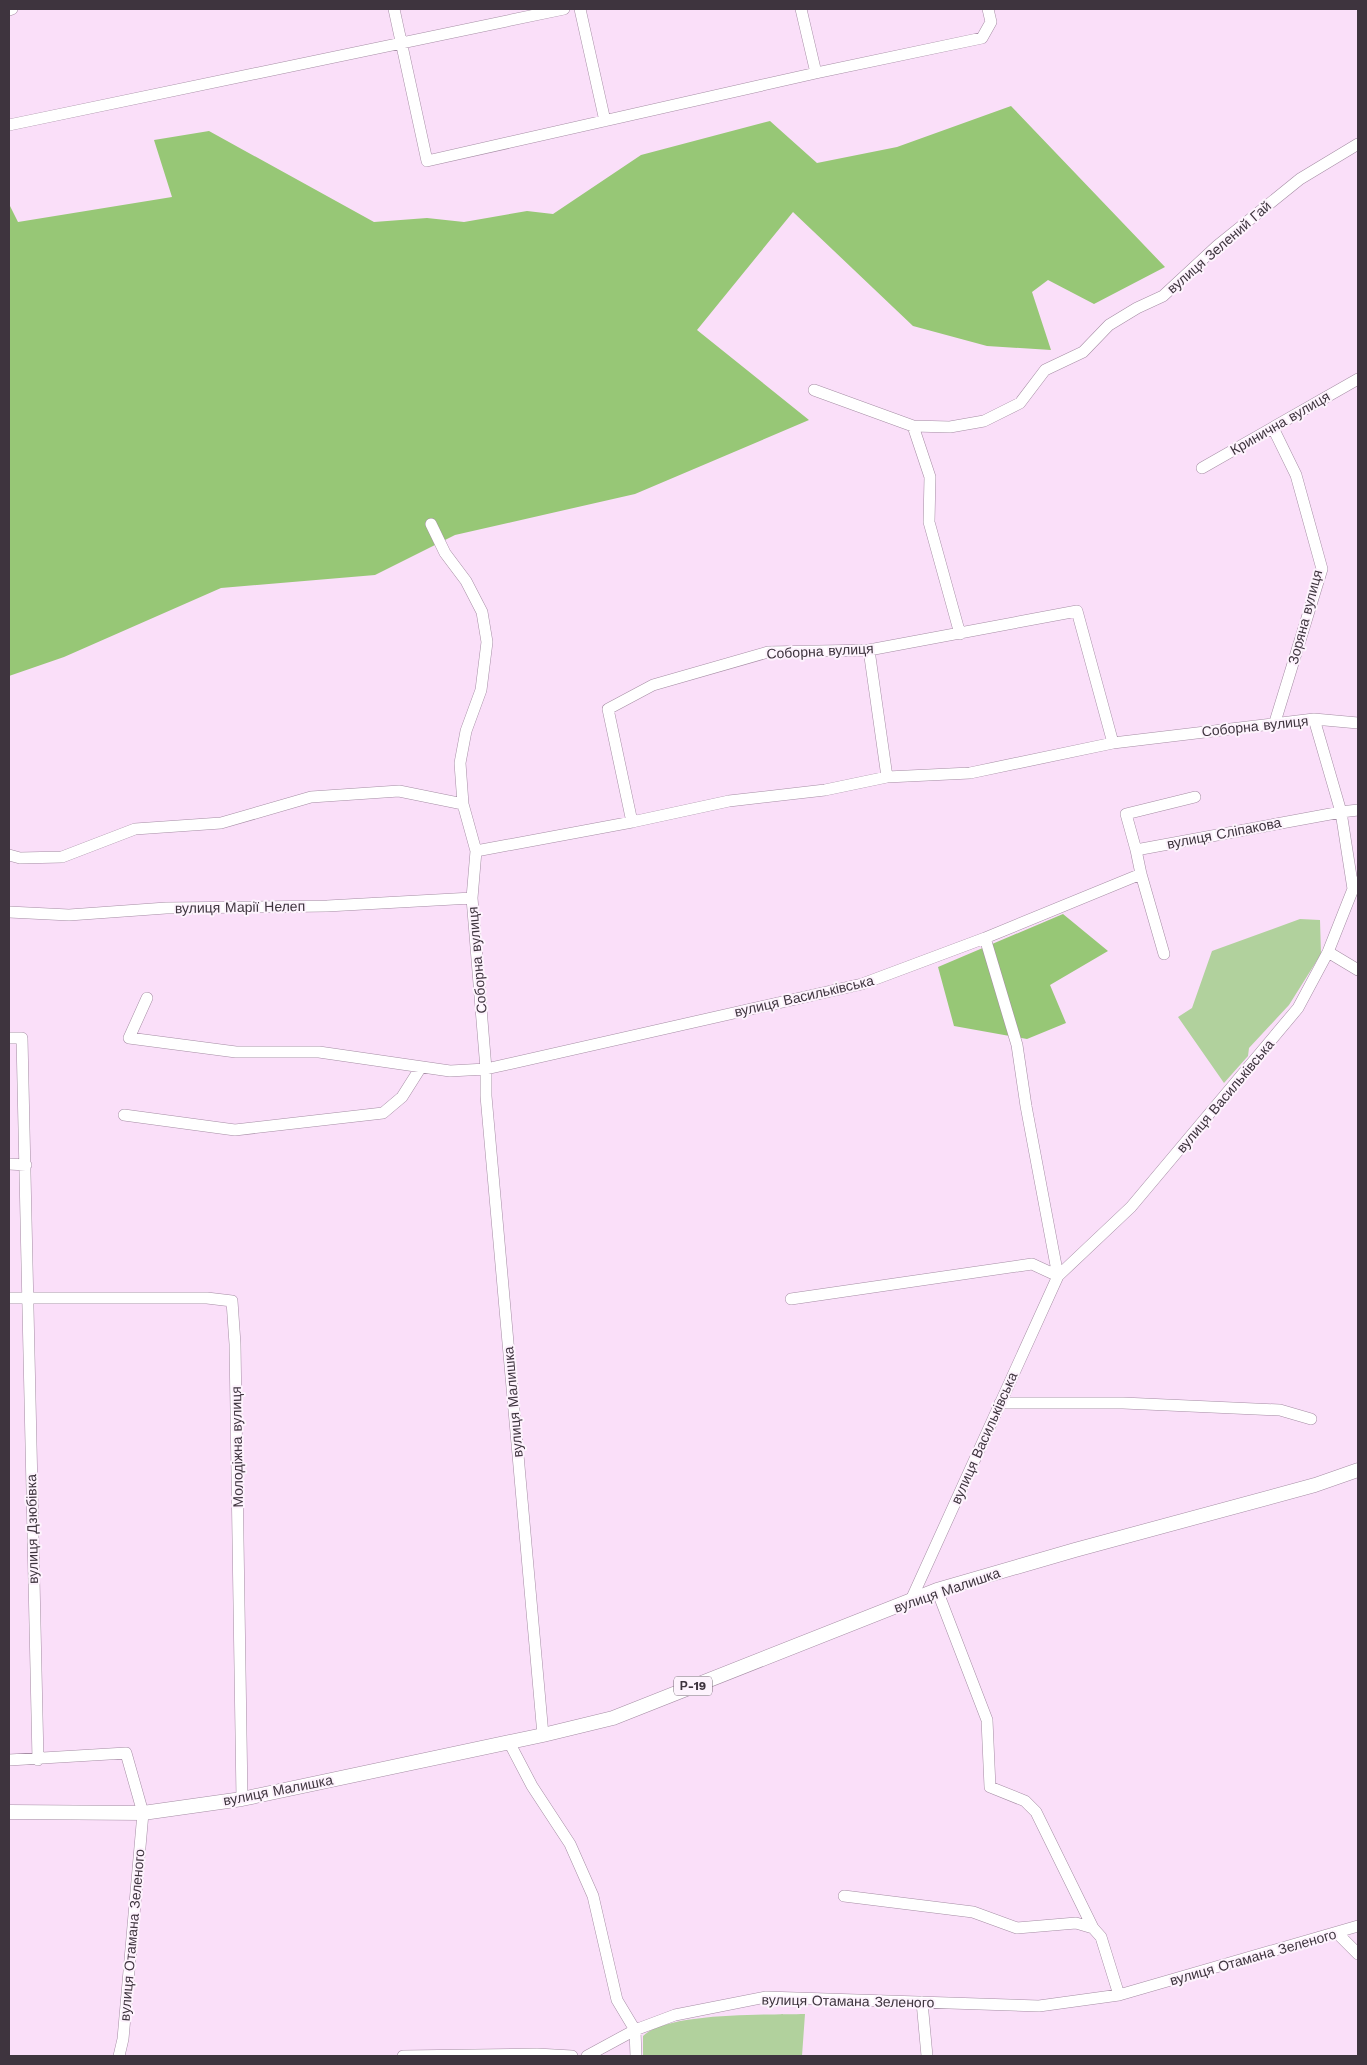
<svg xmlns="http://www.w3.org/2000/svg" width="1367" height="2065" viewBox="0 0 1367 2065" font-family="'Work Sans',sans-serif">
<rect width="100%" height="100%" fill="#fadff9"/>
<path fill="#b1d19d" d="M1300 919 1320 920 1321 954 1289 1005 1249 1048 1248 1056 1224 1083 1178 1017 1192 1008 1212 951Z
M805 2014 802 2056H643V2036C667 2012 770 2015 805 2014Z"/>
<path fill="#97c776" d="M1011 106 1165 267 1094 304 1048 280 1032 292 1051 350 987 346 913 326 793 212 697 330 809 420 635 494 455 535 375 575 221 588 64 657 9 676V204L18 222 172 197 154 140 209 131 374 222 427 218 464 222 527 211 553 214 641 155 770 121 817 163 897 147Z
M1063 914 1108 951 1050 985 1066 1023 1027 1039 954 1026 938 967Z"/>
<g fill="none" stroke-linecap="round" stroke-linejoin="round">
<g stroke="#a58da4" stroke-width="12">
<path id="minor" d="M394 9 427 161 816 73 982 38 991 22 988 9
M580 9 605 121
M801 9 816 73
M9 10 12 9
M9 125 564 9
M814 390 913 426 950 427 984 421 1020 403 1045 370 1083 352 1109 325 1137 308 1163 296 1217 246 1300 179 1358 144
M913 426 930 477 929 522 960 634
M1273 428 1296 475 1322 569 1275 722
M1202 468 1358 379
M431 524 445 553 466 581 482 612 487 642 481 690 466 731 460 763 463 804 476 851
M869 650 887 777
M1314 719 1358 723
M632 822 608 709 653 685 768 652 869 650 1077 611 1113 743
M1136 850 1126 814 1195 797
M9 855 20 858 62 857 135 829 221 823 311 797 399 791 463 804
M9 912 69 915 166 908 327 906 472 898
M985 938 1141 874
M1328 952 1358 970
M1164 954 1141 874 1136 850 1341 812 1353 889
M147 998 129 1038 236 1052H319L450 1071 486 1069 862 984 985 938 1017 1045 1026 1106 1058 1276
M9 1038H22L38 1760
M124 1115 235 1130 383 1113 402 1097 421 1067
M9 1164 26 1165
M9 1298H207L232 1301 235 1344 242 1799
M791 1299 1032 1264 1058 1276
M1000 1403H1123L1280 1410 1311 1419
M937 1590 987 1720 990 1787 1025 1801 1036 1812 1093 1928
M911 1600 1058 1276 1131 1207 1298 1008 1328 952 1353 889 1358 882
M543 1735 486 1096V1069L472 898 476 851 632 822 729 801 825 790 887 777 970 773 1113 743 1314 719 1341 812 1358 810
M509 1742 532 1786 570 1844 593 1896 617 2000 635 2030 636 2056
M9 1760 126 1753 143 1813 123 2039 119 2056
M844 1896 973 1912 1017 1928 1076 1923 1093 1928 1101 1937 1119 1995
M1337 1933 1358 1954
M922 2002 927 2056
M403 2056 537 2054 572 2056
M587 2056 635 2030 675 2015 766 1997 1039 2006 1119 1995 1358 1926"/>
</g>
<g stroke="#a58da4" stroke-width="15">
<path id="major" d="M9 1812 143 1813 242 1799 543 1735 613 1718 937 1590 1075 1550 1315 1485 1358 1470"/>
</g>
<use href="#minor" stroke="#fff" stroke-width="11"/>
<use href="#major" stroke="#fff" stroke-width="14"/>
</g>
<g text-anchor="middle" dominant-baseline="central" stroke-width="4" stroke-linejoin="round" paint-order="stroke">
<rect fill="#fdf3fd" stroke="#776d77" stroke-width="1" x="674" y="1676.5" width="38" height="19" rx="4"/>
<g font-size="12" font-weight="bold" fill="#3e343e">
<text x="693" y="1686">Р-19</text>
</g>
<g font-size="14" fill="#3e343e" stroke="#fdf3fd">
<text transform="translate(1219 247) rotate(-41)">вулиця Зелений Гай</text>
<text transform="translate(1280 423) rotate(-30)">Кринична вулиця</text>
<text transform="translate(1305 617) rotate(-75)">Зоряна вулиця</text>
<text transform="translate(820 651) rotate(-3)">Соборна вулиця</text>
<text transform="translate(1255 726) rotate(-6)">Соборна вулиця</text>
<text transform="translate(1224 833) rotate(-11)">вулиця Сліпакова</text>
<text transform="translate(240 907) rotate(-1)">вулиця Марії Нелеп</text>
<text transform="translate(477 960) rotate(-95)">Соборна вулиця</text>
<text transform="translate(804 996) rotate(-13)">вулиця Васильківська</text>
<text transform="translate(1225 1096) rotate(-50)">вулиця Васильківська</text>
<text transform="translate(513 1402) rotate(-95)">вулиця Малишка</text>
<text transform="translate(984 1438) rotate(-66)">вулиця Васильківська</text>
<text transform="translate(237 1447) rotate(-91)">Молодіжна вулиця</text>
<text transform="translate(32 1529) rotate(-91)">вулиця Дзюбівка</text>
<text transform="translate(947 1590) rotate(-19)">вулиця Малишка</text>
<text transform="translate(278 1790) rotate(-11)">вулиця Малишка</text>
<text transform="translate(132 1935) rotate(-85)">вулиця Отамана Зеленого</text>
<text transform="translate(1253 1957) rotate(-16)">вулиця Отамана Зеленого</text>
<text transform="translate(848 2001) rotate(1)">вулиця Отамана Зеленого</text>
</g>
</g>
<rect width="1367" height="2065" fill="none" stroke="#3e343e" stroke-width="20"/>
</svg>
